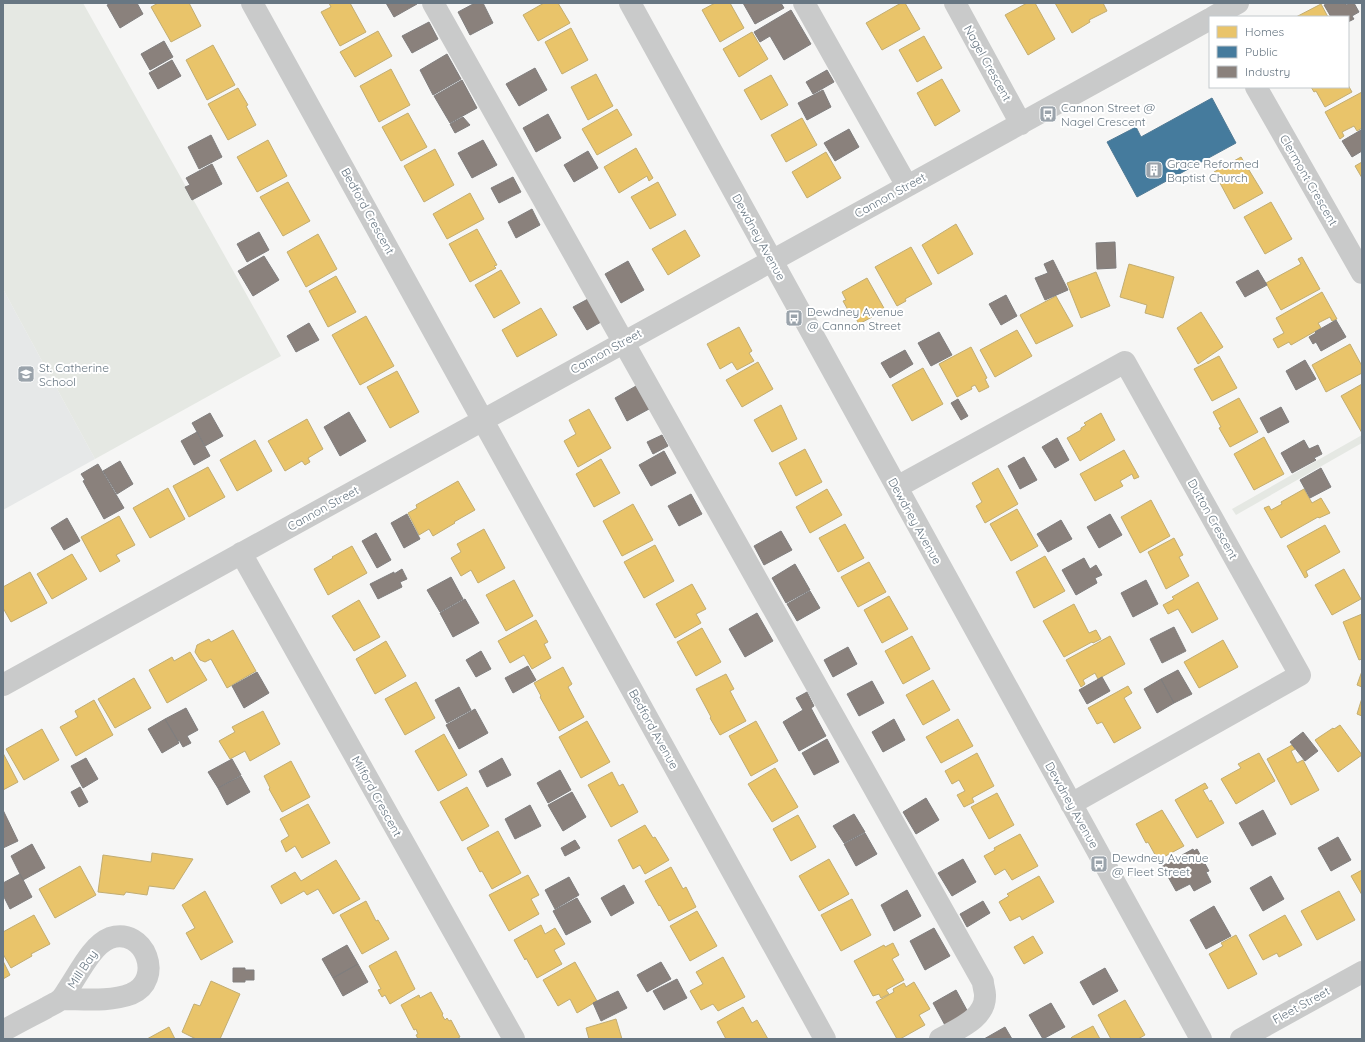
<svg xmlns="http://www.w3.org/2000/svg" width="1365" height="1042" viewBox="0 0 1365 1042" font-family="Quicksand,sans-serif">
<rect width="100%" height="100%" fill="#f6f6f5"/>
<path fill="#e6e8e8" d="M3 289 95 459 3 510Z"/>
<path fill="#e5e8e3" d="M3 3H83L281 356 95 459 3 289Z
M1362 435V443L1236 515 1232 509Z"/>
<path fill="#e9c46a" stroke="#c2ad72" d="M158 3H189L201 26 171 42 151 7Z
M329 3H350L366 32 340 46 321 12 331 7Z
M544 3H558L570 23 538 41 523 15Z
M715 3H730L744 28 720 42 702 10Z
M901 3H905L920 29 882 50 866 23Z
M1027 3H1035L1055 39 1028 55 1005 15Z
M1055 3H1103L1107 11 1089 20 1090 22 1072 33Z
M1321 4 1328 17H1296Z
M571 28 588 60 562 74 545 42Z
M378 31 392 56 355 77 340 52Z
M752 32 768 59 739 77 723 49Z
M924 36 942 68 917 82 899 50Z
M213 45 235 85 207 100 186 60Z
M391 69 410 105 379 122 360 86Z
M596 74 613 106 588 120 571 87Z
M771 75 788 105 761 120 744 90Z
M942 79 960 111 935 126 917 93Z
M1348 85 1352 92 1325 107 1316 91 1314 92 1311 87H1348Z
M238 88 248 105 246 106 256 125 228 140 208 104Z
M1362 92V128L1357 131 1354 126 1342 132 1344 136 1340 139 1325 112Z
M617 109 632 135 597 155 582 129Z
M408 113 427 147 401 161 382 127Z
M802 118 817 145 786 162 771 135Z
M268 140 287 176 257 192 237 157Z
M636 148 653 178 649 181 647 176 619 193 604 167Z
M435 149 454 185 424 202 404 166Z
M826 152 841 178 807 198 792 172Z
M1241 157 1263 193 1234 209 1214 172Z
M1362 162V178L1355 166Z
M288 182 310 221 283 236 260 197Z
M658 182 676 215 650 229 631 197Z
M470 193 484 219 447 239 433 214Z
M1271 202 1292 239 1265 254 1244 217Z
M956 224 973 254 938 274 922 245Z
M477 229 497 265 494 266 496 268 470 282 449 244Z
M685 230 700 256 668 275 652 249Z
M318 234 337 269 306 287 287 252Z
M911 247 932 284 905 299 906 301 897 306 875 267Z
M1302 257 1320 289 1281 310 1266 283 1301 264 1298 259Z
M1129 264 1174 277 1163 318 1145 313 1147 305 1120 297Z
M501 270 520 303 494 318 475 285Z
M1096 272 1110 306 1081 318 1067 283Z
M336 276 356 312 328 327 309 291Z
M867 278 885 310 859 324 851 309 848 310 843 301 846 300 842 292Z
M1322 292 1337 319 1332 321 1330 317 1318 323 1321 328 1291 345 1289 342 1278 348 1273 339 1284 333 1276 318Z
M1056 296 1073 326 1036 344 1020 315Z
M541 308 557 335 517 357 502 330Z
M1201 312 1223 347 1198 364 1177 328Z
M366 316 394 366 360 385 332 335Z
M739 327 752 351 749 353 754 361 737 370 732 362 720 369 707 344Z
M1017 330 1032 356 995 377 980 350Z
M1350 344 1362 366V373L1326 392 1312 365Z
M971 347 987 378 985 379 989 387 979 392 975 385 971 387 972 389 957 397 939 364Z
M1219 356 1237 388 1212 401 1194 369Z
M758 362 773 389 742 407 726 380Z
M923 368 943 404 912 421 892 385Z
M397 371 419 412 390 428 367 387Z
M1362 384V433L1341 396Z
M1239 398 1258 432 1230 447 1219 428 1221 427 1213 412Z
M781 405 797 439 772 452 754 420Z
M589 409 611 448 578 467 564 441 576 434 569 420Z
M1101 413 1115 440 1080 461 1067 438 1081 430V428L1086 425 1084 423Z
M307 419 323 449 308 458 310 462 305 465 302 461 285 471 268 441Z
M1264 437 1284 474 1254 490 1234 454Z
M255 440 272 471 237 491 220 460Z
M805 449 822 482 796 496 779 463Z
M1124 450 1139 477 1134 479 1132 474 1120 481 1123 486 1095 501 1080 474Z
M601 459 620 493 594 507 576 474Z
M208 467 225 497 189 517 173 486Z
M998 468 1018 504 985 523 976 506 982 502 972 483Z
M458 481 475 510 454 522 455 523 433 536 429 529 419 535 408 513 417 508 416 505Z
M168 488 185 519 150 538 133 508Z
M827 489 842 515 810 533 796 507Z
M1304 489 1312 503 1321 498 1330 513 1319 518 1318 517 1281 538 1264 508 1269 506 1271 510 1282 504 1281 502Z
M1151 500 1170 536 1140 553 1121 517Z
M633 504 653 540 622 556 603 521Z
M1017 509 1038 546 1011 561 990 524Z
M119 516 135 545 116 555 120 561 100 572 81 537Z
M845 524 864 558 838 572 819 538Z
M1325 525 1340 552 1306 571 1308 576 1305 578 1287 546Z
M484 529 505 568 478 583 471 570 461 576 451 558 461 552 457 544Z
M1174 538 1183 555 1179 557 1189 576 1166 589 1148 552Z
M655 545 674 581 644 598 624 562Z
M352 546 367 573 328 595 314 569 333 558 332 557Z
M72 554 87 579 52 599 37 574Z
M1045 556 1065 591 1034 608 1016 572Z
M869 562 886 592 858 607 841 577Z
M1344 569 1361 599 1332 615 1315 585Z
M30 572 47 603 11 622 3 608V587Z
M514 580 533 616 506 631 486 595Z
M1198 582 1218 619 1192 633 1178 609 1168 614 1163 605 1174 599 1172 597Z
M692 584 706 609 696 614 701 623 675 638 656 604Z
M889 596 908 629 882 643 864 610Z
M359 600 380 637 354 651 332 616Z
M1074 604 1089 633 1096 630 1101 639 1093 643 1092 642 1064 657 1043 621Z
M1362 614V659L1359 660 1343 622Z
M536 620 548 642 544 644 551 658 532 669 524 655 510 663 498 641Z
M702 628 721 662 696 676 677 642Z
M233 630 256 671 227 688 211 659 205 662 200 660 195 652 197 645 209 639 211 642Z
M912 636 930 669 903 684 885 651Z
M1110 636 1125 664 1098 679 1095 673 1083 680 1085 684 1081 687 1066 660Z
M1223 640 1238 667 1199 688 1184 662Z
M386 641 406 676 375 694 356 659Z
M190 652 207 680 167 703 149 670 172 657 174 661Z
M563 667 572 684 568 687 584 717 559 731 540 697 541 696 534 683Z
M1362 671V687L1357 685Z
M726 674 734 689 730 691 746 721 720 735 710 718 711 717 696 689Z
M134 678 151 708 115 728 98 699Z
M933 680 950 710 923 725 906 695Z
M416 682 435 718 405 735 385 699Z
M1128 686 1132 693 1124 698 1141 728 1114 743 1102 722 1097 724 1088 708Z
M1362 698V716L1357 714Z
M94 700 113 735 76 756 60 727 78 717 75 711Z
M263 711 280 744 250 761 245 751 230 759 219 741 235 732 232 727Z
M958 719 973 746 941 763 926 737Z
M587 721 610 762 581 778 559 737Z
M756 721 778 761 751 776 729 736Z
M1340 725 1362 755 1338 772 1315 740 1333 728 1334 729Z
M42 729 59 760 24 780 6 749Z
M444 734 467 775 438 791 415 751Z
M1292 745 1295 749 1291 751 1297 763 1303 760 1319 790 1291 805 1267 759Z
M3 753 18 782 3 790Z
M977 753 994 786 972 798 974 802 964 807 957 795 965 791 959 780 952 784 945 771Z
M1259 753 1275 781 1236 804 1221 779 1241 768 1238 764Z
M291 761 310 797 282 812 269 789 270 788 264 776Z
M775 768 798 807 772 822 748 784Z
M612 772 619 786 623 784 638 812 611 827 588 785Z
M1205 783 1208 788 1203 790 1210 802 1211 800 1224 823 1197 838 1175 800Z
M467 787 489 826 462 841 440 802Z
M997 793 1014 825 989 839 971 807Z
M308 804 330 843 302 858 295 846 286 852 281 841 289 836 280 819Z
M1162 810 1184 846 1158 860 1148 842 1146 843 1136 824Z
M798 815 816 847 791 861 773 829Z
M645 825 653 838 655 837 669 860 645 874 640 865 633 869 618 840Z
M498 831 521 873 492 889 482 871 480 872 467 848Z
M1020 834 1038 866 1012 880 1005 869 995 875 984 856 995 850 994 848Z
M152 853 193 859 174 889 149 886 147 895 126 892 124 895 98 892 103 855 151 862Z
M829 859 849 894 819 911 799 876Z
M336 860 360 899 333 914 318 889 307 895 304 891 281 904 271 886 295 872 301 881Z
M80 866 96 895 55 918 39 889Z
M671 867 683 889 686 887 696 907 669 921 660 905 659 906 645 881Z
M1362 870V895L1351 876Z
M528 875 539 895 531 899 539 914 509 931 489 895Z
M1039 876 1054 902 1022 920 1020 916 1010 921 999 902 1009 896 1007 894Z
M205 891 233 942 201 960 186 933 195 928 182 905Z
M1339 891 1355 920 1317 940 1301 911Z
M852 899 871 935 841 951 821 915Z
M366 901 376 921 378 920 389 939 362 954 340 915Z
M697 911 717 946 690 961 670 926Z
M34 915 50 944 31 954 32 956 11 968 3 954V932Z
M1285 915 1302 945 1279 957 1277 953 1263 960 1249 935Z
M541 925 545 934 555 928 565 944 554 950 562 964 537 978 526 958 525 960 514 940Z
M1236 935 1257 974 1228 989 1209 954 1223 946 1221 943Z
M1033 936 1043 953 1024 964 1014 947Z
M893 943 899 955 892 959 904 980 886 990 889 994 881 998 879 994 873 996 854 961 884 945 885 947Z
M396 951 415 989 390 1004 385 995 382 997 378 990 381 989 369 966Z
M723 957 745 997 718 1011 713 1004 701 1010 690 991 703 984 696 972Z
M3 961 10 975 3 979Z
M575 962 597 1001 577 1013 570 999 558 1006 543 980Z
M211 981 240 994 220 1039H196L182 1032 194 1004 200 1006Z
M914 982 930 1009 919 1015 925 1025 900 1039H897L876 1002 894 992 893 989 904 983 906 987Z
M431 992 443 1014 442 1015 445 1020 447 1018 449 1021 451 1020 460 1037 458 1038 459 1039H418L416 1035 418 1034 416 1029 414 1030 401 1005 419 995 420 998Z
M1125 1000 1145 1035 1138 1039H1111L1098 1015Z
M743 1007 752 1023 757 1020 768 1039H726L717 1022Z
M616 1019 622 1039H589L586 1028Z
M1093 1026 1100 1039H1070L1072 1037Z
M169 1027 175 1039H147Z"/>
<path fill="#457b9d" stroke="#507a95" d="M1212 98 1236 143 1137 197 1107 142 1136 127 1141 137Z"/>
<path fill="#8a817c" stroke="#807e7e" d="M112 3H137L143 14 120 28 107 5Z
M386 3H417V4L394 17Z
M475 3H483L493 23 470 35 458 12Z
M743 3H781L784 8 755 24Z
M1329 3H1344L1346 5 1350 3H1354L1359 12 1352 16 1354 19 1348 22V17H1331L1324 5Z
M791 10 811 44 784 60 770 36 760 42 754 32Z
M429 22 438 39 412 53 402 36Z
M164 41 173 57 150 70 141 54Z
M447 54 461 79 433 95 420 70Z
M172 60 181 76 158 89 149 73Z
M535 68 547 90 519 106 506 84Z
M827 70 834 82 813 94 806 82Z
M462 80 477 108 450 123 434 96Z
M823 90 831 107 807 120 798 103Z
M548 114 561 138 536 152 523 128Z
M463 117 470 125 455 133 450 124Z
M849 129 859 147 835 161 824 143Z
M1361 130 1362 151 1352 157 1342 141Z
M211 135 222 157 199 169 188 147Z
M483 140 497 165 472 178 458 153Z
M588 151 598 168 574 182 564 165Z
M212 164 222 184 192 200 185 187 190 185 186 178Z
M513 177 521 192 499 203 491 188Z
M532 209 540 225 516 238 508 222Z
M259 232 269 250 247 262 237 244Z
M1115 242 1116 268 1097 269 1096 243Z
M264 256 279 280 253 296 238 271Z
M1053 260 1068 290 1045 300 1035 278 1048 273 1044 264Z
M628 261 644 290 621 303 605 274Z
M1258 270 1267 285 1245 297 1236 282Z
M1006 295 1017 316 1001 325 989 304Z
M588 299 601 322 587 330 573 307Z
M1336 320 1346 337 1321 351 1316 342 1313 344 1309 337 1316 333 1315 332Z
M309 323 319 340 296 352 287 336Z
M939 332 952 355 931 366 918 343Z
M905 350 913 364 890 378 881 363Z
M1305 360 1316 379 1296 390 1286 371Z
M636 386 649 409 627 421 615 398Z
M958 399 968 416 961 420 951 403Z
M1281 407 1289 422 1268 433 1260 418Z
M349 412 366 441 340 456 324 427Z
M210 413 223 436 205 446 192 423Z
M197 432 210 456 194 465 181 441Z
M662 435 668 446 653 454 647 442Z
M1057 438 1069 460 1055 468 1042 447Z
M1304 440 1309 449 1318 445 1322 454 1314 458 1316 460 1292 473 1281 453Z
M664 451 676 473 651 486 639 465Z
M1024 457 1037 480 1020 489 1008 466Z
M120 461 133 484 117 494 103 471Z
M98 464 124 508 104 519 83 481 85 480 81 474Z
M1321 468 1331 487 1310 498 1300 480Z
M691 494 702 514 679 526 668 506Z
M407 514 420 539 404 548 391 523Z
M1110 514 1122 535 1099 548 1087 527Z
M67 518 80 541 64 550 51 528Z
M1061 520 1072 539 1048 552 1037 534Z
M781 531 792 550 764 565 754 546Z
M376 533 391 560 377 568 362 541Z
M1084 558 1090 569 1096 565 1102 575 1095 578 1097 583 1076 595 1062 570Z
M795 564 810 590 786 603 772 578Z
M402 569 407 579 400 582 402 587 378 599 370 584 394 572V574Z
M451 577 463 599 440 612 427 590Z
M1146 580 1158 604 1133 617 1121 593Z
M810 591 820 608 797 621 787 604Z
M465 599 479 623 453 637 440 613Z
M757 613 773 641 745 657 729 629Z
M1174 627 1186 651 1162 663 1150 639Z
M848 647 857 664 833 677 824 660Z
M481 651 491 669 476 677 466 660Z
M528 666 536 680 513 693 505 678Z
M1178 670 1192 694 1174 703 1161 679Z
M257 672 269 693 244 708 232 686Z
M1102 677 1110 691 1087 704 1079 690Z
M1161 679 1174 703 1157 713 1144 689Z
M872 681 884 703 859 716 847 694Z
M459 687 471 710 447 723 435 700Z
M807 692 814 706 811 708 826 736 799 751 783 722 803 710 796 698Z
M186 708 198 730 187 736 191 743 183 747 179 740 178 741 165 719Z
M475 709 488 733 459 749 446 725Z
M165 719 179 743 162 753 148 729Z
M894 719 905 740 883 752 872 732Z
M1303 732 1318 751 1305 761 1290 742Z
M827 739 839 762 814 775 802 753Z
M86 758 98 779 83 788 71 766Z
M502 758 511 775 487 787 479 771Z
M232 759 241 775 218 788 208 772Z
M560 770 571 790 548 803 537 783Z
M241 776 250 792 227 805 218 788Z
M80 787 88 802 79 807 71 792Z
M572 792 586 817 563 831 548 805Z
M926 798 939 820 916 834 903 812Z
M530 805 541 826 515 839 505 819Z
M3 810 18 841 3 848Z
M1263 810 1276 834 1252 846 1239 823Z
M854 814 865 832 844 843 833 826Z
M865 833 877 854 856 866 844 844Z
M1338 837 1351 860 1331 871 1318 848Z
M575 840 580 848 565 856 561 848Z
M32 844 45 868 23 880 11 856Z
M1193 849 1194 851 1197 849 1209 871 1206 872 1211 882 1194 891 1190 884 1176 891 1162 866Z
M963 859 976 882 952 896 938 873Z
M20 874 32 897 10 909 3 895V883Z
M1271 876 1284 899 1263 911 1250 888Z
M569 877 579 895 555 909 545 890Z
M624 885 634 903 611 916 601 898Z
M907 890 921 916 894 931 881 905Z
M577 898 591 922 566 935 553 911Z
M983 901 990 913 967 927 960 914Z
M1214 906 1231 936 1206 949 1190 920Z
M934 928 950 956 925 970 910 941Z
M347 945 358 964 333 978 322 959Z
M661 962 671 979 647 992 637 975Z
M358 964 368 982 343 996 333 978Z
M233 968H245V970H254V980H245V982H233Z
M1105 968 1118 991 1093 1005 1080 982Z
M677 979 687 998 664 1010 653 991Z
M956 990 969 1014 946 1027 933 1003Z
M618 991 627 1008 601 1021 593 1003Z
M1051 1003 1065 1027 1043 1039 1029 1015Z
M1005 1027 1012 1039H984Z"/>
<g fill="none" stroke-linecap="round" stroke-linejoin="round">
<path stroke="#c9caca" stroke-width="22" d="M252 3 825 1039
M433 3 983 982C983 986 985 991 985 995 986 1019 957 1029 940 1039
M630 3 1201 1039
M804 3 907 186
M955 3 1021 124
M1213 17 1238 3
M1256 87 1362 273
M897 487 1125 362 1300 675 1071 804
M241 553 514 1039
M3 685 1210 19
M3 1031C17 1023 31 1016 46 1008 50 1005 57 1003 61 999 64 996 66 992 68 989 79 973 92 945 110 938 145 926 165 980 131 994 110 1002 84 999 61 999
M1241 1039 1362 972"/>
</g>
<defs>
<g id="bus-square" transform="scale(0.9)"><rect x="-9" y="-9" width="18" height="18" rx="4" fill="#9aa3ab" stroke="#fff"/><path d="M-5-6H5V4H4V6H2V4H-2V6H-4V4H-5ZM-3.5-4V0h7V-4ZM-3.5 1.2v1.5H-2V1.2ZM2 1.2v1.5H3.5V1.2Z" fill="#fff"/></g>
<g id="building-square" transform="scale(0.9)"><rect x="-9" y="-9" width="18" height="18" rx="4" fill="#9aa3ab" stroke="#fff"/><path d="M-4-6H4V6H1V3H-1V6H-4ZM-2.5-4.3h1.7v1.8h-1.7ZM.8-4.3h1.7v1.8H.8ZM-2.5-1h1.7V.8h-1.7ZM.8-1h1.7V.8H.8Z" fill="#fff"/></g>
<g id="school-square" transform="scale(0.9)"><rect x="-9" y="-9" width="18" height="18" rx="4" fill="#9aa3ab" stroke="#fff"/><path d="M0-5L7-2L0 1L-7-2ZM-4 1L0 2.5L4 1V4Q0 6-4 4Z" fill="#fff"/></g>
</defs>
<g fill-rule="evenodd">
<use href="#bus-square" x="1048" y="114"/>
<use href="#building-square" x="1154" y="170"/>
<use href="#bus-square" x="794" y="318"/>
<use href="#school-square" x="26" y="374"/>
<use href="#bus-square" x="1099" y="864"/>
</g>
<g text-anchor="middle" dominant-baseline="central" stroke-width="4" stroke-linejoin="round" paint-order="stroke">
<g font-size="12" fill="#687783" stroke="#fff">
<text transform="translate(988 63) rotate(61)">Nagel Crescent</text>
<text transform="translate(1309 180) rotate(60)">Clermont Crescent</text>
<text transform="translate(890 195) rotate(-29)">Cannon Street</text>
<text transform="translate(368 211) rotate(61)">Bedford Crescent</text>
<text transform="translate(759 237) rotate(61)">Dewdney Avenue</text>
<text transform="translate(606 351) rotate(-29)">Cannon Street</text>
<text transform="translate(323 508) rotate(-29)">Cannon Street</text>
<text transform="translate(1213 519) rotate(61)">Dutton Crescent</text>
<text transform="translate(915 521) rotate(61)">Dewdney Avenue</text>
<text transform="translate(654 729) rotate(61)">Bedford Avenue</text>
<text transform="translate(377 796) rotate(61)">Milford Crescent</text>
<text transform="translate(1072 805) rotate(61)">Dewdney Avenue</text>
<text transform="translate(82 969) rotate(-56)">Mill Bay</text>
<text transform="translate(1301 1005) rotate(-29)">Fleet Street</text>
</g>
<g font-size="12" fill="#687783" stroke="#fff" text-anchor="start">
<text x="1061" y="107">Cannon Street @<tspan x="1061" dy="14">Nagel Crescent</tspan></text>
<text x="1167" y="163">Grace Reformed<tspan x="1167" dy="14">Baptist Church</tspan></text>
<text x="807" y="311">Dewdney Avenue<tspan x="807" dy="14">@ Cannon Street</tspan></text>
<text x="39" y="367">St. Catherine<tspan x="39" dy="14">School</tspan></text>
<text x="1112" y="857">Dewdney Avenue<tspan x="1112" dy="14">@ Fleet Street</tspan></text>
</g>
</g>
<rect width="1365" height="1042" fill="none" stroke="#687783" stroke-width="8"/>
<rect x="1209" y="16" width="140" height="72" fill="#ffffff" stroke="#c3c9cd"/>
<rect x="1217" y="26" width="20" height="12" fill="#e9c46a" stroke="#c3c9cd"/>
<text x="1245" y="36" font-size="12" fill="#687783">Homes</text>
<rect x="1217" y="46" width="20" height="12" fill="#457b9d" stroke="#c3c9cd"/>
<text x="1245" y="56" font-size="12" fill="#687783">Public</text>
<rect x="1217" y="66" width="20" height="12" fill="#8a817c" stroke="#c3c9cd"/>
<text x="1245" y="76" font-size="12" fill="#687783">Industry</text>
</svg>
